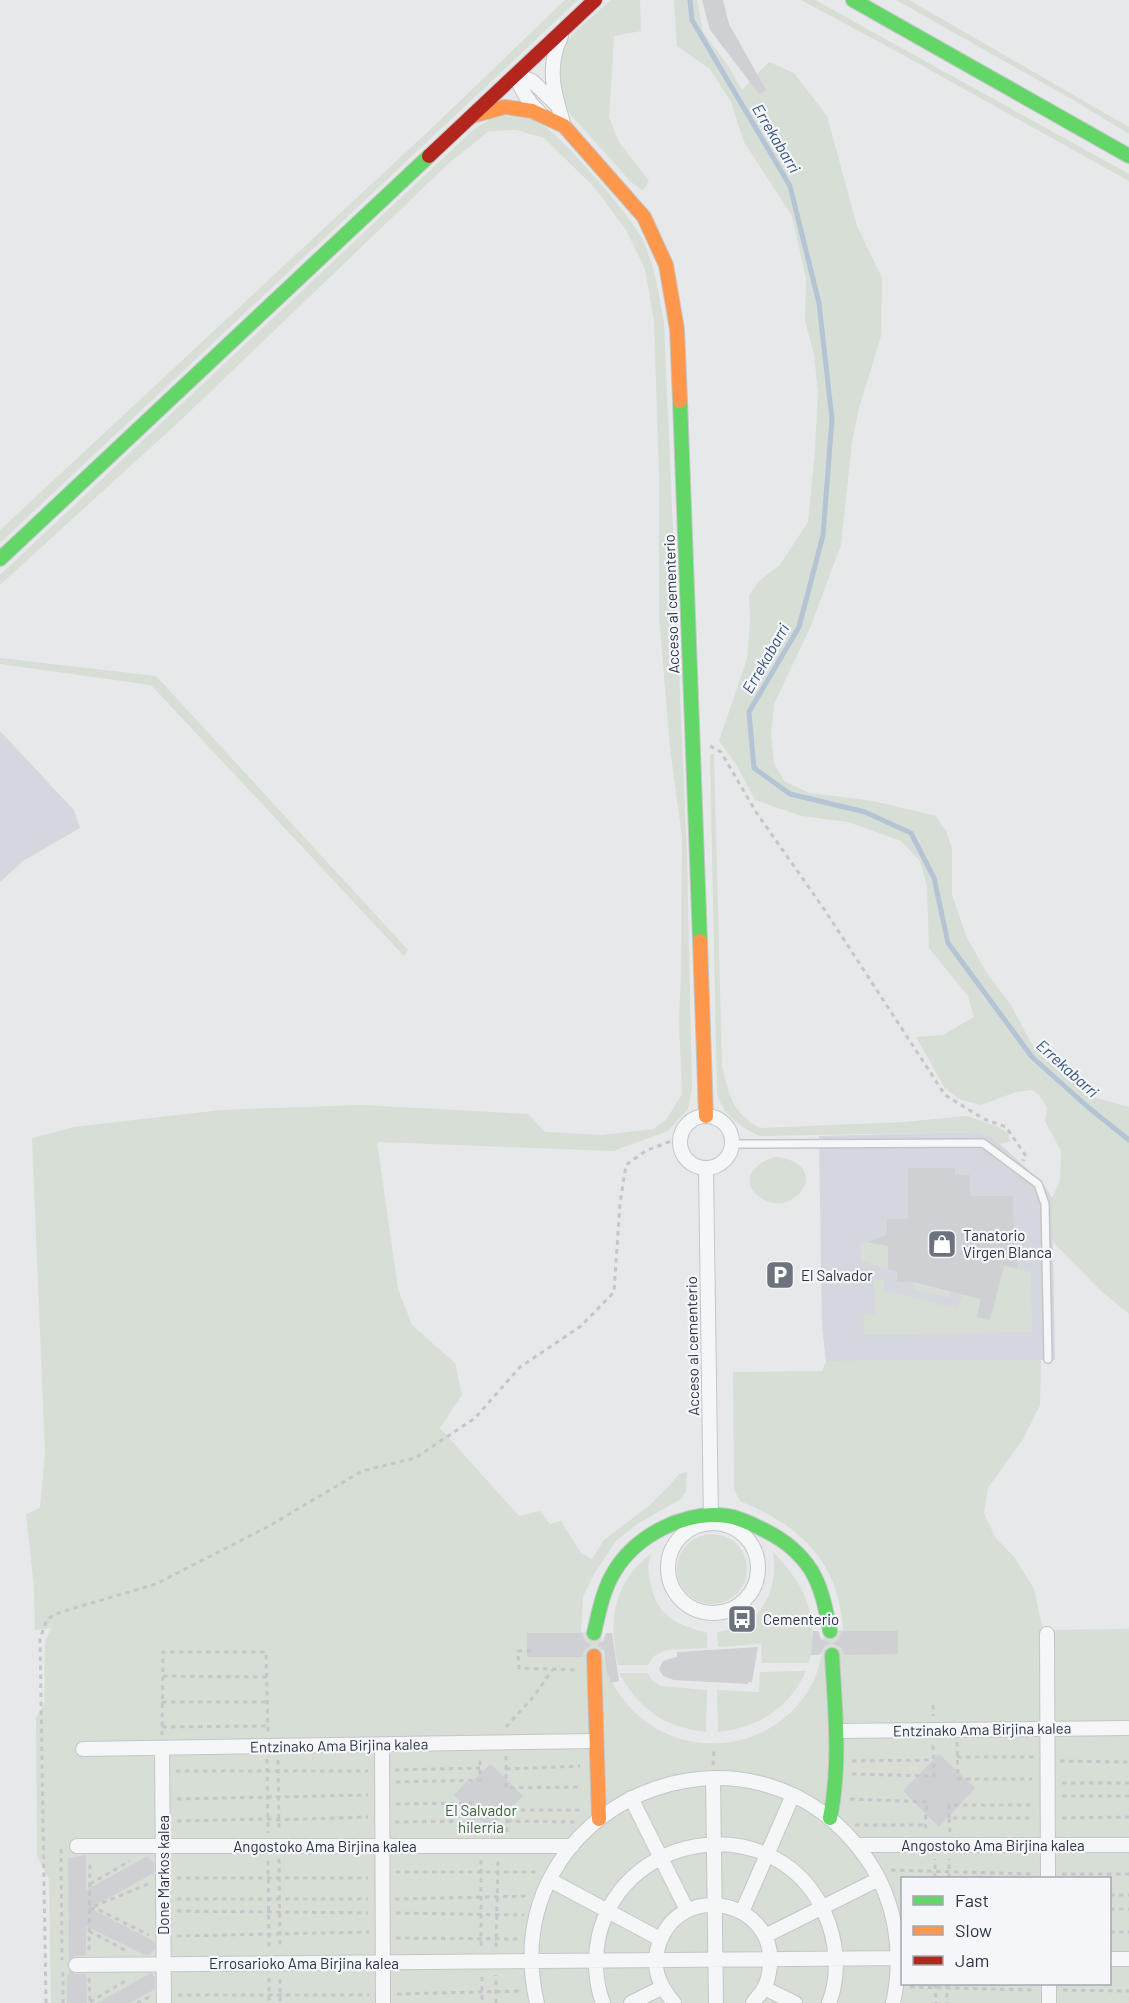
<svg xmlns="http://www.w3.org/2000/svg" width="1129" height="2003" viewBox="0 0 1129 2003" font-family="Barlow,sans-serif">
<rect width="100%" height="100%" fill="#e6e8ea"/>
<path fill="#d4d7dd" d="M0 731 74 810 80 828 23 861 0 882Z
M979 1132 992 1137 1043 1183 1052 1198 1055 1360 826 1361 822 1327 819 1136Z"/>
<path fill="#d6ded6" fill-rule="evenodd" d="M565 0H578L0 543V530L435 125Z
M611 0H640L641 31 614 36 609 117 619 142 649 181 643 190 631 182 563 106C556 86 556 62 567 42 572 33 601 9 611 0Z
M674 0H697L703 32 731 70 742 90 769 62 794 73 827 116 857 226 882 278 881 336 859 408 852 442 841 545 810 628 774 704 771 735 774 763 785 782 810 793 873 801 936 816 946 831 952 849V895L967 938 988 975 1011 1005 1030 1041 1046 1061 1075 1068 1089 1096 1129 1107V1314L1101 1291 1052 1241V1198L1060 1181 1061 1151 1045 1121 1047 1107 1038 1094 1032 1090 1016 1092 981 1105 959 1099 945 1088 916 1037 943 1035 974 1017 968 996 929 948 927 886 920 861 901 841 848 822 802 816 755 800 736 764 719 741 747 659 750 622 749 595 760 580 780 565 808 522 815 451 818 392 814 354 805 321 806 278 792 216 744 142 731 102 710 69 677 46Z
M801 0H815L1129 174V181L894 50Z
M896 0H909L1129 127V134L1075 101Z
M505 116C515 118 529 117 537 121 560 133 633 218 644 242 655 268 659 296 664 323L687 856 692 1088 688 1109 668 1131 613 1151 377 1142 398 1289 412 1325 455 1363 462 1395 440 1428 519 1516 540 1511 550 1524 561 1521 581 1553 592 1559 604 1540 650 1505 669 1486 679 1474 687 1472 686 1491 681 1499 637 1524 616 1541 594 1574 583 1597 581 1632 601 1633C602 1645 603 1657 607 1669 613 1688 625 1704 640 1717 694 1763 779 1747 812 1684 821 1667 823 1649 824 1631L843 1630C839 1562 801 1526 740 1501L734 1489 733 1372 822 1371 826 1361 1041 1360 1040 1405 1023 1439 988 1488 984 1513 995 1537 1015 1558 1034 1589 1043 1630 1129 1629V2003H51L49 1879 37 1856 36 1717 44 1705 45 1642 51 1628 35 1630 34 1588 26 1514 40 1508 45 1454 32 1138 74 1127 221 1110 361 1105 528 1114 545 1132 602 1135 653 1129 666 1120 682 1094 679 1023 681 973 682 837 670 748 659 615V475L654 321 645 269 626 230 595 188 544 138 516 130 489 131 449 163 183 418 0 585V575L474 129 491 119ZM902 1878H1110V1984H902Z
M0 658 156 676 408 950 404 956 151 685 0 664Z
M710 754H714L722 1066C729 1095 732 1113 760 1128L904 1122 967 1116 996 1126 1008 1133 1010 1142 1000 1144 992 1137 979 1132 760 1136C741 1128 721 1113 717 1092Z
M777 1157C837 1165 790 1225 757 1195 738 1178 759 1160 777 1157Z
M869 1241 888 1246V1269L861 1261 860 1243Z
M981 1260 1031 1272 1032 1332 864 1335 863 1315 875 1314 873 1279 884 1281V1290L958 1309 963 1293 981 1298 977 1317 989 1320 1001 1276Z
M914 1282 951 1291 949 1298 913 1289Z
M677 1569a35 35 0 1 1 70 0a35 35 0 1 1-70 0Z
M773 1552C805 1584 820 1617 809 1663H762L761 1644 718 1647 717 1632C727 1630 736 1628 745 1623 769 1610 778 1578 773 1552Z
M651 1554C647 1563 648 1573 650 1582 657 1617 676 1624 707 1633V1648L666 1650 654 1656 648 1665H618C608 1622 613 1582 651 1554Z
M806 1671C789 1709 758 1727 718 1732L717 1690 759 1692 760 1672Z
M619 1673H647L653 1681 661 1686 707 1690 706 1732C664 1727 640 1710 619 1673Z"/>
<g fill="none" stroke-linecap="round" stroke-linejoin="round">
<path stroke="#b4c4d5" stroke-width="5" d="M690 0 692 20 790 186 819 303 832 419 823 535 799 627 749 712 754 768 790 794 865 812 911 833 934 878 948 943 1032 1057 1089 1108 1129 1140"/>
</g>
<path fill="#ced0d3" d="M702 0H723L729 24 766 90 759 94 710 30Z
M908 1168H955V1175H970V1196H1013L1014 1249H1017V1269L1004 1265 990 1320 977 1317 981 1299 914 1282H897V1271L888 1269V1246L867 1242 887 1235V1219H908Z
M813 1631H818L821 1639 832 1643 838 1640 842 1631H898V1654L844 1655 842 1648 832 1643 825 1645 820 1655H811Z
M527 1633H582L585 1641 591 1645 584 1650 582 1657H527Z
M606 1633H612L619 1681 611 1683 606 1668 604 1650 597 1645 603 1641Z
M758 1647 752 1682H748V1684L674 1680 663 1676 659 1669 663 1661 677 1657V1652Z
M939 1754 975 1788 939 1827 903 1791Z
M491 1764 523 1796 489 1829 454 1795 467 1781 469 1784Z
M86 1855V1890L148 1856 154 1864V1873L90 1908 155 1942V1949L150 1955H145L86 1926V1955L75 1956 69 1960 68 1858Z
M69 1970 75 1974H86L87 2003H67V1975H69Z
M151 1973 155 1978V1989L130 2003H97Z"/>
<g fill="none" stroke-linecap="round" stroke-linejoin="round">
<g stroke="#c4c6c8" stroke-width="10">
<path id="lane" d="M733 1144 983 1143 1038 1184 1045 1204 1048 1359"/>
</g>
<g stroke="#c4c6c8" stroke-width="16">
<path id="street" d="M561 36C546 68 554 94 564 126
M516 75 532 81 557 105
M516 75C521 91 528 102 540 113
M680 1142a26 26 0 1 1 52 0a26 26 0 1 1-52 0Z
M706 1168 711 1523
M668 1568a45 45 0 1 1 90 0a45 45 0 1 1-90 0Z
M1047 1634 1048 1878
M836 1731 1129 1728
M382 1744 383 2003
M162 1748 164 2003
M83 1749 595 1741
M713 1778 716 2003
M631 1798 687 1910
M857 1845H1129
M77 1846H572
M550 1880 660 1939
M742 1912 793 1795
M765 1936 879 1879
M1110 1959H1129
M76 1965 902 1958
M1049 1984V2003
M764 1988 795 2003
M537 2003C491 1805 750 1692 867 1859 896 1901 904 1954 893 2003
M603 2003C595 1982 594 1957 599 1935 626 1827 780 1810 825 1914 837 1941 840 1975 829 2003
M631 2003 661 1988
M674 2003C659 1985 651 1968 659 1944 680 1880 776 1900 770 1966 769 1974 768 1982 764 1988 761 1994 756 1998 753 2003"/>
</g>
<g stroke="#c4c6c8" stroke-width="16">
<path id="fast" d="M853 0 1129 156
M680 401 700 941
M0 559 429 156
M594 1633C599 1612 603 1590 614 1572 636 1535 685 1510 728 1516 741 1518 754 1525 766 1531 784 1540 800 1553 811 1570 822 1588 826 1610 830 1631
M830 1818C841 1764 835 1710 832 1655"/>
</g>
<g stroke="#c4c6c8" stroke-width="16">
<path id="slow" d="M472 116 505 107 532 111 564 126 644 217 666 265 677 329 680 401
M700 941 706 1116
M594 1656 599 1819"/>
</g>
<g stroke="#c4c6c8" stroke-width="16">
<path id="jam" d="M429 156 595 0"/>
</g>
<path stroke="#c5c6ca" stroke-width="3" stroke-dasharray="4.5 4.5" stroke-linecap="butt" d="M710 746 721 752 756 812 824 909 945 1095 984 1119 1006 1127 1026 1156 1023 1161
M531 1651H518L519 1668 577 1670
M163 1676 267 1677
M162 1702H267
M933 1705V1716
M162 1727 268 1726
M506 1727 535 1695 552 1670
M162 1735 163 1652H266L268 1732
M957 1742 958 1779H1032
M506 1756V1788L582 1787
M957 1757H1034
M267 1759 268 1833
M278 1760 279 1831
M852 1761 933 1760
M1060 1761 1129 1762
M713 1765 714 1749
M506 1769 580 1766
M395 1770 480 1768
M176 1771H368
M852 1774 934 1776 933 1744
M396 1782 480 1780V1756
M1062 1783H1129
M1062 1796H1129
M177 1799 368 1795
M850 1799 927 1802 925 1825 928 1831
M396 1804 474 1803V1832
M949 1818V1805H1033
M1062 1818 1129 1817
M177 1821 268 1819 278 1820 368 1817
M507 1821 575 1822
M395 1822 474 1821
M855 1825H925
M507 1832V1810H583
M950 1832 949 1818H1034
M61 1849 62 1960
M279 1859 280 1948
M481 1860V1946
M268 1861 269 1950
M891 1870 1034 1874
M396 1872H539
M1062 1874H1129
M177 1878H368
M935 1878V1859
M949 1878V1859
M90 1884 130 1861
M148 1884 90 1908 97 1909 149 1935
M1110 1895H1129
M177 1899H368
M395 1899 530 1896
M1110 1909H1129
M177 1911 368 1913
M396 1913 524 1915
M89 1931 125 1950
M1110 1932H1129
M177 1936 369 1932
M396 1938 519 1939
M496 1947 498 1861
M89 1950 90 1861
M63 1972V2003
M482 1977V2003
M89 1978 90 2003
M269 1978V2003
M280 1979V2003
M935 1984 936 2003
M947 1984V2003
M910 1987 1036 1990
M1063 1990 1129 1991
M397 1994 522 1991
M178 1995H369
M90 2002 127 1980
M46 2003 40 1639 47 1619 61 1612 156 1584 269 1526 362 1471 415 1458 475 1418 520 1367 581 1326 614 1292 620 1203 626 1165 647 1150 680 1138
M137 2003 149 1997
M496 2003V1975"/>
<use href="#lane" stroke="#f5f6f7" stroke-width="7"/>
<use href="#street" stroke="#f5f6f7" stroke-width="14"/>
<use href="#fast" stroke="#63d668" stroke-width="14"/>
<use href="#slow" stroke="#ff974d" stroke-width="14"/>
<use href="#jam" stroke="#b3261e" stroke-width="14"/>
</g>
<defs>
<g id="shop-square" transform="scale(1.5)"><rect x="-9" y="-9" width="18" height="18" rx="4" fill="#6c737f" stroke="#f4f6f9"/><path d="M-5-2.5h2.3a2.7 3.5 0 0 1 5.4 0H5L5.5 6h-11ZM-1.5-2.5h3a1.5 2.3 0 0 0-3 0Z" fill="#fff"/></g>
<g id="parking-square" transform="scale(1.5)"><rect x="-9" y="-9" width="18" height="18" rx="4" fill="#6c737f" stroke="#f4f6f9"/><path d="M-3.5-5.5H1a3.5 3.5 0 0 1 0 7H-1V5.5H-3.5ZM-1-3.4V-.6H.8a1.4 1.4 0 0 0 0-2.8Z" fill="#fff"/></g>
<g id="bus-square" transform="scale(1.5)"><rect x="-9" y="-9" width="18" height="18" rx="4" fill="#6c737f" stroke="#f4f6f9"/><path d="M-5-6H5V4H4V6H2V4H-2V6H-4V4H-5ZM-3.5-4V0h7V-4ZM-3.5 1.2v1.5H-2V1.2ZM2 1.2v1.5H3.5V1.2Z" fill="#fff"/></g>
</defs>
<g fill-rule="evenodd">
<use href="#shop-square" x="942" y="1244"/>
<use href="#parking-square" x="780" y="1275"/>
<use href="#bus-square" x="742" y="1619"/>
</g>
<g text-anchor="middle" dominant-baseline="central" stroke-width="4.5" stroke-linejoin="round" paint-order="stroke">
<g font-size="15" fill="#2b3445" stroke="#f4f6f9">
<text transform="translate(671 604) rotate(-92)">Acceso al cementerio</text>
<text transform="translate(692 1346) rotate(-91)">Acceso al cementerio</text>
<text transform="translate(982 1729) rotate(-1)">Entzinako Ama Birjina kalea</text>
<text transform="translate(339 1745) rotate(-1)">Entzinako Ama Birjina kalea</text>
<text x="993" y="1845">Angostoko Ama Birjina kalea</text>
<text x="325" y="1846">Angostoko Ama Birjina kalea</text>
<text transform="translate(163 1875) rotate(-90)">Done Markos kalea</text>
<text x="304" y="1963">Errosarioko Ama Birjina kalea</text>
</g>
<g font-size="15" fill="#2b3445" stroke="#f4f6f9" text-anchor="start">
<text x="963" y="1235">Tanatorio<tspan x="963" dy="17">Virgen Blanca</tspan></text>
<text x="801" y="1275">El Salvador</text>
<text x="763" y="1619">Cementerio</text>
</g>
<g font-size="15" fill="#3f6138" stroke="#f4f6f9">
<text x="481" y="1810">El Salvador<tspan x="481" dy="17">hilerria</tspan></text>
</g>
<g font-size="16" font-style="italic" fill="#34527a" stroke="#f4f6f9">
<text transform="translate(777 138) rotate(59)">Errekabarri</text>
<text transform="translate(765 658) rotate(-60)">Errekabarri</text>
<text transform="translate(1068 1068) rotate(42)">Errekabarri</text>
</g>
</g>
<rect x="901" y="1877" width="210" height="108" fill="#f4f6f9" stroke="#a4a8b1" stroke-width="1.5"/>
<rect x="913" y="1896" width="30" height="9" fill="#63d668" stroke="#a4a8b1" stroke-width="1.5"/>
<text x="955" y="1907" font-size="18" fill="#2b3445">Fast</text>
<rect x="913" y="1926" width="30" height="9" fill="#ff974d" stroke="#a4a8b1" stroke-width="1.5"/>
<text x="955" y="1937" font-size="18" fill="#2b3445">Slow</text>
<rect x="913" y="1956" width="30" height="9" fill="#b3261e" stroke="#a4a8b1" stroke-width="1.5"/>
<text x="955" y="1967" font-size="18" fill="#2b3445">Jam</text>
</svg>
